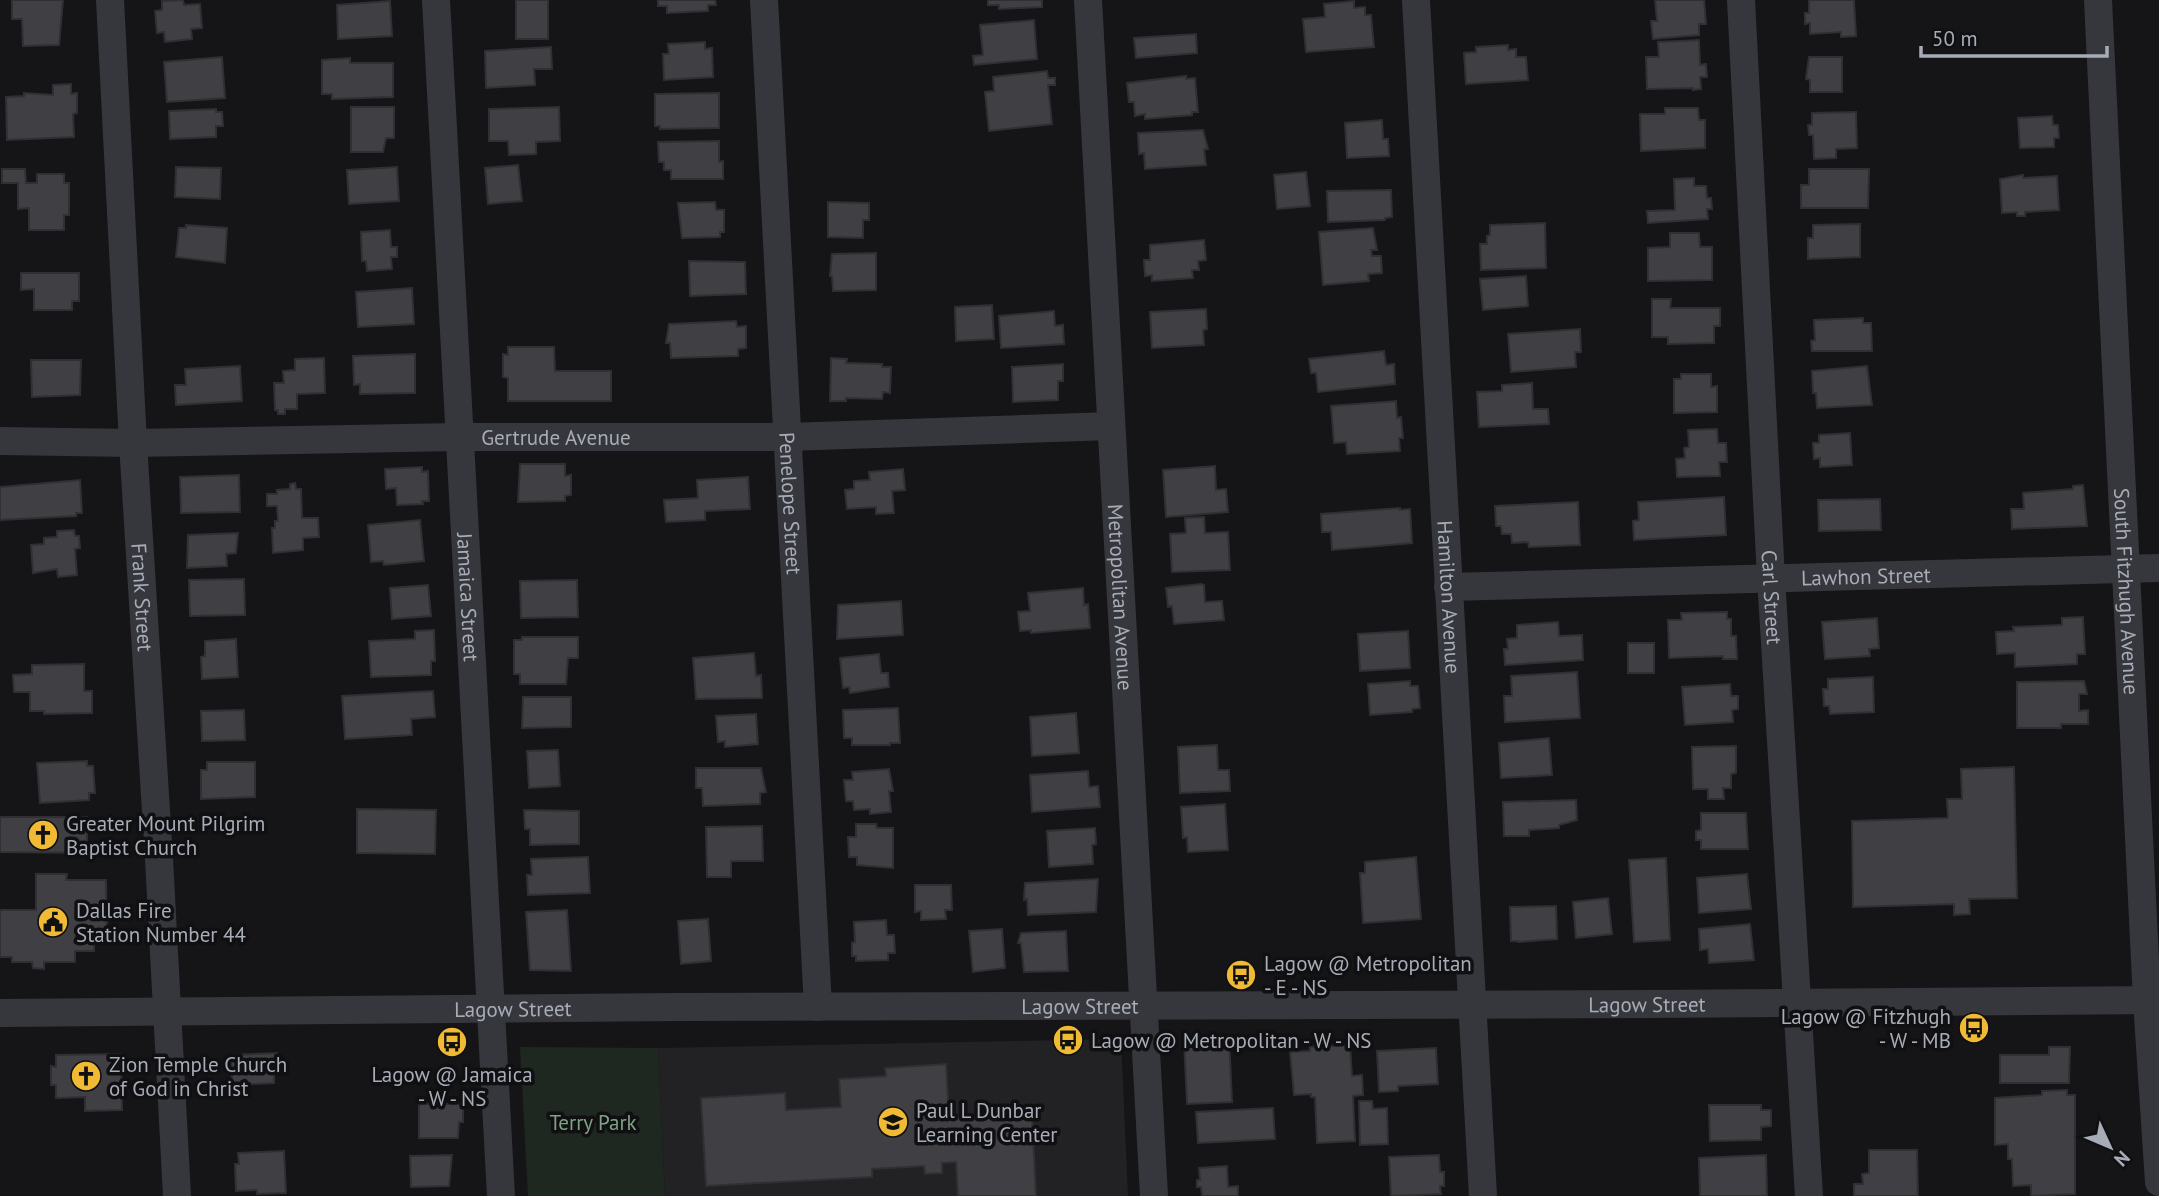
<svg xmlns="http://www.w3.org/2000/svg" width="2159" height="1196" viewBox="0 0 2159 1196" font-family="'PT Sans',sans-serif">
<rect width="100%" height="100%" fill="#151517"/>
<path fill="#222124" d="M1121 1039 1128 1196H665L658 1048Z"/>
<path fill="#1f2721" d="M520 1047 658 1048 665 1196H528Z"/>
<path fill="#404044" stroke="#302f33" stroke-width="2" d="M12 0H63L59 45 23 46 22 19H12Z
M183 0 184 5 200 4 202 28 191 29 192 39 165 42 164 32 157 33 155 11 162 10V1Z
M516 0H548V39H516Z
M658 0H715L716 5H708V11L667 13V6H658Z
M988 0H1042V7L999 9V5H988Z
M1655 0H1704L1706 24H1699V35L1653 39 1651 21H1657Z
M1809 0H1854L1856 36 1841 37V32L1810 34V23L1805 24V13H1809Z
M390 1 392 36 338 39 337 5Z
M1354 1V8L1365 7V15H1371L1374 47 1306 52 1303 19 1325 17 1324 4Z
M1034 20 1037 59 974 65 973 56 983 55 980 25Z
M1196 34 1197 53 1136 58 1134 38Z
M1699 40 1700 65 1706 64 1707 77H1700L1701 89 1693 90V88L1647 89 1646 57H1659L1658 42Z
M705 42V49L712 48 713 77 664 80 663 54H669L668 44Z
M1508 45V50L1516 49V57H1526L1528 80 1466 84 1464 53 1476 52V47Z
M551 47 552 69H534L535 85 486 88 485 51Z
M222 57 225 98 167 102 164 62Z
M1809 57H1842V92H1810V80L1806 79Z
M350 58V63H393V97L332 99V94H322V60Z
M1047 71 1048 78H1055V85H1048L1052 124 989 131 985 92 994 91 993 77Z
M1186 76V79L1195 78 1198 112H1192V115L1145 119V114L1135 116 1134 102H1129L1127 83Z
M71 84V94L77 93V113L73 114 74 137 7 140 6 97 24 96V93L53 95V85Z
M719 93V128L660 129V126H655V94Z
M351 107H394V138H386L383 152H351Z
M559 107 560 141 536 142V154L509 155 508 141H489V109Z
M1665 108H1698L1699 120H1705V148L1641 151 1640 114H1665Z
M216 109V112H222L223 126H216V137L170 139 169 111Z
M1856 112 1857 148 1836 149V158L1814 159 1813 135H1809L1808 125H1812V113Z
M2052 116 2053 125H2058L2059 138H2054V147L2020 148 2018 118Z
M1382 120 1383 139H1388L1389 156 1347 158 1345 123Z
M1203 130 1208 149H1204L1206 165 1145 169 1144 153 1139 154 1138 133Z
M719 141V162L723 161V179H671V170H664V162H659L658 142Z
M518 165 522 201 488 204 485 168Z
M176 167 221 168 220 199 175 197Z
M397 167 399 201 349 204 347 170Z
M2 169H25L26 183H37V174H64V183H69V215H64V230H29V208L18 209V183H2Z
M1809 169H1869L1868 208H1801V185H1809Z
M1306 172 1310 206 1277 209 1274 175Z
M2023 175V178L2057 176 2059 210 2025 212V216H2017V212L2002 213 2000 179Z
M1694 178V186H1706L1707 198H1711L1712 209H1707L1708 219 1648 223 1647 211 1675 210 1674 179Z
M1391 190 1392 217 1385 218V220L1328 222 1327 191Z
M715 202 716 210H724V232H720V237L682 238 678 203Z
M828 202 869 203V220H863V238L828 237Z
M1545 223 1546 268 1481 270 1480 244H1487V236L1490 235V225Z
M1860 224V257L1808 259V238H1813V225Z
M186 225 227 228 225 263 176 257 179 228H186Z
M1373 228 1377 250H1371L1372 256H1381L1382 273 1368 274 1369 281 1323 285 1319 232Z
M390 230 391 247H397V257H391L392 269 367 271 366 261H362L361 232Z
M1670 233H1699L1700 247H1712V280L1648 281V248L1670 247Z
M1204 240 1206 260 1198 261 1199 270H1192L1193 278 1152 281V275L1145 276 1144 260H1150V245Z
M876 253V290L833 291 832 276H830L832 254Z
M689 261 745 262 746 294 690 296Z
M21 273H79V301H72V310H34V289L21 290Z
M1526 276 1528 306 1483 310 1480 279Z
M412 288 414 324 358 327 356 292Z
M1652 299H1671L1670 308H1720V326H1714V343L1668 344V337H1652Z
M992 305 994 339 956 341 955 307Z
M1206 309 1207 329 1203 330 1204 345 1152 348 1150 312Z
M1054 311 1055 326 1063 325 1064 344 1001 348 999 316Z
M1863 318V323H1871L1872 351H1812L1811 341 1815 340 1814 320Z
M736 321 737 327 746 326V348L738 349V356L671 358 670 343H666L669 324Z
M1580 329 1581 352H1575L1576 367 1511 372 1508 334Z
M508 347H554L555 371H611V401H508V378L503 377V354L508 355Z
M1384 351 1386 365 1394 364 1395 384 1318 392 1316 373H1311L1309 359Z
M415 354V393L360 394V384L354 385 353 356Z
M324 358 325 393 297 394V409H285V414H278V410H275L274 383H284L283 371 295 370V359Z
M831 358 847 359 846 363 882 364V367H891L890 393 883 392 882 399 846 398V401H830Z
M31 360H81L80 395 32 397Z
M1063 364V381H1058V400L1013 402 1012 367Z
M240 366 242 401 176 405 175 385H186L185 369Z
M1867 366 1872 405 1817 408 1816 393H1813L1812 371Z
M1681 374H1711V387L1717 386V412L1674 413V379H1681Z
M1532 383 1533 409H1548L1549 424 1479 427 1477 392 1502 391V385Z
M1396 401 1397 418 1401 417 1403 438H1399L1400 451 1347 454 1346 442 1334 443 1331 406Z
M1717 429 1718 443H1726L1727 462H1719L1720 476 1677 477 1676 459 1685 458 1684 448 1689 447 1688 430Z
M1850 433 1852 465 1820 467V458L1814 459 1813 443H1819V435Z
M520 464H565V476L571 475V495L565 496V501L518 502Z
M1215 466 1216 490 1226 489 1228 512 1166 517 1163 470Z
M422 467V472L428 471 429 501H422L423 504 397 505 396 488 386 489 385 469Z
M903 469 905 490 892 491 894 513 876 514V507L847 509 845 490 854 489V481L870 480 869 472Z
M239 475 240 512 181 513 180 477Z
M748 477 750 509 705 511V520L666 522 664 500 698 498 697 480Z
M80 480 82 513H76V516L0 520V487Z
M295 483 296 489H301L302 518H318L319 537 303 538V550L273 553 272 528H275V521H278L277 506H267V494H277V490L290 489V484Z
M2083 485 2087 526 2012 529 2011 509H2024L2023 493 2073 489V486Z
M1724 497 1726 535 1634 540 1633 521 1639 520 1638 502Z
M1880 499 1881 530 1819 531 1818 500Z
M1578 502 1580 545 1529 547 1528 542 1512 543 1511 534H1502L1501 526H1496L1495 506Z
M1400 508V510L1410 509 1412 543 1332 550 1331 532H1322L1321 514Z
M1204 517 1205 533 1228 532 1230 570 1172 572 1170 534 1186 533 1185 518Z
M420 520 424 561 384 565 383 561 371 562 368 525Z
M74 530 75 536H79L80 548 75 549 77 575 58 577 57 569 33 573 31 545 44 544V538L57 537V531Z
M238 533 236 553 226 554 227 566 187 568 188 535Z
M244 579 245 615 190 616 189 580Z
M577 580 578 617 521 618 520 581Z
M1201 584 1204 585 1205 602 1222 601 1224 620 1174 624 1172 606 1168 607 1166 588Z
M428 585 431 616 392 619 390 588Z
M1083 588 1084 605 1088 604 1090 628 1031 633V630L1020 631 1018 612 1030 611 1028 593Z
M901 601 903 635 837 639 838 605Z
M1727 612V619H1731V636H1736L1737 659H1723V656L1669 658 1668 620H1682L1681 613Z
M2083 617 2085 654H2077V664L2015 667V653L1997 654 1996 632 2014 631 2013 627 2062 625V618Z
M1877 618 1879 648 1869 649 1870 656 1825 659 1822 622Z
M1558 622 1559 636 1582 635 1583 660 1505 665 1504 649H1508L1507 639 1517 638V625Z
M434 630 435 661H431V675L371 677 369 641 415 639V631Z
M1408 631 1410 668 1360 671 1358 634Z
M522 637H578V658H568L566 684H520V674H514V640H522Z
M236 639 238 677 202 679 201 657 205 656V641Z
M1628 643H1654V673H1628Z
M754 653 756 676 761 675 762 698 696 699 693 658Z
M879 654 881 673H888L889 687 850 693 849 687 843 688 840 658Z
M84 664V691H92V713L44 714V711H30V692H14L13 675 32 674V665Z
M1577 672 1580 718 1505 722 1504 696H1512L1511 676Z
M1873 677 1874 712 1830 714 1829 706H1824L1823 689H1828V679Z
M1410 681V686H1418L1420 708 1412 709V712L1370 715 1368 684Z
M2084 681 2087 694H2079V711L2088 710V724H2061V728H2017V682Z
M1730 684 1731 696H1738V709L1732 710 1733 722 1685 725 1682 687Z
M433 691 435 717 411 719 412 735 345 739 342 696Z
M523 697H571V727L522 728Z
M898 708 900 743H890V745H852V738H844L843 710Z
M244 710 245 740 202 741 201 711Z
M1076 713 1079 753 1032 756 1030 717Z
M756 714 758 744 725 747V741L718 742 716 716Z
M1549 738 1552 775 1501 778 1499 743Z
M1217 745 1218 770H1229L1230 791 1180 793 1178 747Z
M1736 746V773L1731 774V788H1723L1724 799H1708V789H1693L1692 747Z
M558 750 560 786 529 788 527 751Z
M87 761V766H93L95 793H89V800L40 803 37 763Z
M207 762H255V797L201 799V770H207Z
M2014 767 2017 898 1969 899 1970 914 1954 915V904L1853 907 1852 821 1948 818 1947 799H1962L1961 769Z
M696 768H761L766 792 760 793V804L703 806 702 788H696Z
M889 769 893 791H889L891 812 870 814V809L854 810 853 801H846L844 780H853L852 772Z
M1088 771 1089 787 1098 786 1100 807 1032 812 1030 775Z
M1576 800 1577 820 1559 825V828L1529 830V836H1504L1503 802Z
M1225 804 1228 850 1188 852 1187 837 1183 838 1181 807Z
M357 809 436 810 435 854 357 853Z
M524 810 579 811V844L530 845V829H525Z
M1701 813H1746L1748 849H1701V840H1696V831L1701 830Z
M0 817H87V853L0 852Z
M856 824H876L877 828H893V868L857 865V857H849L848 837H856Z
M762 826 763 861H731V877H707L706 827Z
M1095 828 1096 844 1092 845 1093 864 1049 867 1047 831Z
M588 857 590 893 528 895 527 875H532L531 859Z
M1416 857 1421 919 1363 923 1360 873H1365V862Z
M1666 858 1670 940 1634 942 1629 860Z
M36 874H67L66 880H106L107 933H94V951H75V962H44V969L33 968 32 962H12V957H0V910H36Z
M1747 874 1751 909 1699 913 1697 878Z
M1098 879 1096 912 1028 915 1027 899 1024 900 1025 883Z
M915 885H951L952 910H945L946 919 921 920V911L915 912Z
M1608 898 1612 934 1576 938 1573 902Z
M1556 906 1557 939 1518 942V941H1511L1510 907Z
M567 910 571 971 530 970 526 912Z
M708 919 711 961 681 964 678 921Z
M886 920 887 935H894L895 953H888V960L856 961V956H852V943L855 942 854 922Z
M1750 924 1754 960 1709 963 1708 949 1700 950 1699 929Z
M1002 929 1005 968 973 972 969 931Z
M1066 931 1068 971 1024 972 1021 943H1018L1021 933Z
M1229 1038 1232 1102 1187 1104 1184 1041Z
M1350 1045 1352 1076 1362 1075 1363 1095 1353 1096 1355 1141 1317 1143 1315 1097H1311V1094L1294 1095 1290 1052 1310 1051V1047Z
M2049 1047H2070L2069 1083H2000V1055H2049Z
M1436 1048 1438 1084 1398 1086V1091L1379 1092 1377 1051Z
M277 1053 278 1068H274V1083L232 1085 231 1055Z
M121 1054 122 1110 85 1111V1097L56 1098V1085H51V1066L56 1067V1055Z
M946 1064 949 1118 988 1116V1108H996V1115L1032 1114 1036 1196H958L956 1162 942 1163V1173L925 1174 924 1166 872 1169V1177L706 1186 701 1098 785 1093 786 1110 841 1107 839 1079 886 1076 885 1068Z
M2067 1090V1095H2075V1194L2031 1196V1185L2013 1186 2012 1159H2008V1144L1995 1145V1098L2042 1095V1091Z
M1359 1101H1372L1373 1109 1387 1108 1388 1144 1360 1145Z
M419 1104H463V1122H459L458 1138H419Z
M1709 1105H1761V1110H1771V1126L1761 1127V1140L1710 1141Z
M1273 1108 1275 1139 1198 1143 1196 1112Z
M1869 1150H1917L1918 1196H1854V1184H1863L1862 1174 1869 1173Z
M284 1151 286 1193 257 1194V1190L236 1191 235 1164H239L238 1153Z
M452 1155 449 1186 411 1187 410 1156Z
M1439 1155 1440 1172H1444V1186H1440L1441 1194 1391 1196 1389 1157Z
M1766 1155 1767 1196H1700L1699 1158Z
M1227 1166 1228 1187 1238 1186V1196H1202L1201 1187H1197V1180H1200L1199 1168Z"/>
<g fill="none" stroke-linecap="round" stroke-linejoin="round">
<g stroke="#36373c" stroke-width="28">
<path id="s1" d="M110 0 133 443 159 859 177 1196"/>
<path id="s2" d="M436 0 501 1196"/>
<path id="s3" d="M764 0 818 1007"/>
<path id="s4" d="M1088 0 1154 1196"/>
<path id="s5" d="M1416 0 1483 1196"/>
<path id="s6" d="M1741 0 1771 578 1809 1196"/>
<path id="s7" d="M2098 0 2147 1001 2159 1182"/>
<path id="s8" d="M0 441 133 443 458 437H787L1111 426"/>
<path id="s9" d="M1448 587 2159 568"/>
<path id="s10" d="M0 1013 678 1007 1650 1004 2159 1000"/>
</g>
</g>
<defs>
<g id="church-disc" transform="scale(1.575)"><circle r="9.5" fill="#f1ba34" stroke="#101012"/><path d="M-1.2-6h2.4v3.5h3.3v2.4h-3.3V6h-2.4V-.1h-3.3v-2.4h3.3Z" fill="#111"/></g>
<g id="civic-disc" transform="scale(1.575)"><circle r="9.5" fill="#f1ba34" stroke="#101012"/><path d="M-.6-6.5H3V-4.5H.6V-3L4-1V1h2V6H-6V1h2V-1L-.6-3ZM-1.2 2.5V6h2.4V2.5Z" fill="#111"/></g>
<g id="bus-disc" transform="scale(1.575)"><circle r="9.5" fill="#f1ba34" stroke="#101012"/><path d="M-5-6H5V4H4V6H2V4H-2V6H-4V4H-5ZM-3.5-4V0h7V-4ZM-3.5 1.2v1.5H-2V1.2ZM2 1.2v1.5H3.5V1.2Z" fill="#111"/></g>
<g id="school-disc" transform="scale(1.575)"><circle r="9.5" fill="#f1ba34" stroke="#101012"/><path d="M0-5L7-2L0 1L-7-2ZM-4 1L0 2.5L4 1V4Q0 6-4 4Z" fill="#111"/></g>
</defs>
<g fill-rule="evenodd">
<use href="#church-disc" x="43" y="835"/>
<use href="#civic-disc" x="53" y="922"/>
<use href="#bus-disc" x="1241" y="975"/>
<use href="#bus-disc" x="1974" y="1028"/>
<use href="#bus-disc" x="1068" y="1040"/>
<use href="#bus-disc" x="452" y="1042"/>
<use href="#church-disc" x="86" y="1076"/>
<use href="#school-disc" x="893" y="1122"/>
</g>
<g text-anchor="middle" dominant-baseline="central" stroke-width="7" stroke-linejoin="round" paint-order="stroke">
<g font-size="21" fill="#a7acb7" stroke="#101012">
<text stroke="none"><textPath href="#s8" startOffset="556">Gertrude Avenue</textPath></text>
<text stroke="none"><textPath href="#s3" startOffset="504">Penelope Street</textPath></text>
<text stroke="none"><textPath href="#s9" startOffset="418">Lawhon Street</textPath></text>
<text stroke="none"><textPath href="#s7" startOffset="592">South Fitzhugh Avenue</textPath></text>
<text stroke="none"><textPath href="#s1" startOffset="598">Frank Street</textPath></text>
<text stroke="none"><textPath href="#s2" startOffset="598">Jamaica Street</textPath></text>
<text stroke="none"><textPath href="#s4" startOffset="598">Metropolitan Avenue</textPath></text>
<text stroke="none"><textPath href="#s5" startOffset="598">Hamilton Avenue</textPath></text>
<text stroke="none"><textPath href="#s6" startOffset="598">Carl Street</textPath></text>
<text stroke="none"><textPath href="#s10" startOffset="1647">Lagow Street</textPath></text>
<text stroke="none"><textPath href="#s10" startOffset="1080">Lagow Street</textPath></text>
<text stroke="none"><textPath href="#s10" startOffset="513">Lagow Street</textPath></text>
</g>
<g font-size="21" fill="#a7acb7" stroke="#101012" text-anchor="start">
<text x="66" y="823">Greater Mount Pilgrim<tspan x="66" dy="24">Baptist Church</tspan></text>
<text x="76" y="910">Dallas Fire<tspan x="76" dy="24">Station Number 44</tspan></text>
<text x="1264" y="963">Lagow @ Metropolitan<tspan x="1264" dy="24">- E - NS</tspan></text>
<text x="1951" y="1016" text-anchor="end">Lagow @ Fitzhugh<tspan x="1951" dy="24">- W - MB</tspan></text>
<text x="1091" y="1040">Lagow @ Metropolitan - W - NS</text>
<text x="109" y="1064">Zion Temple Church<tspan x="109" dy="24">of God in Christ</tspan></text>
<text x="452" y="1074" text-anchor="middle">Lagow @ Jamaica<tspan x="452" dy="24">- W - NS</tspan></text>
<text x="916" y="1110">Paul L Dunbar<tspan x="916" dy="24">Learning Center</tspan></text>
</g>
<g font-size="21" fill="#7ea282" stroke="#101012">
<text x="593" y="1122">Terry Park</text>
</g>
</g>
<g transform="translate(2110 1147) rotate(134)" stroke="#101012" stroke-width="5" paint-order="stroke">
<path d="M0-5L12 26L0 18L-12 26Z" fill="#a7acb7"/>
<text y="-10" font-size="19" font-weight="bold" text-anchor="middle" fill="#a7acb7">N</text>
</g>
<path d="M1921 46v10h186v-10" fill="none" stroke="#a7acb7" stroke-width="3.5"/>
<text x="1932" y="46" font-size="21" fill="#a7acb7" stroke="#101012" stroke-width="5" paint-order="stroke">50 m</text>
</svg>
